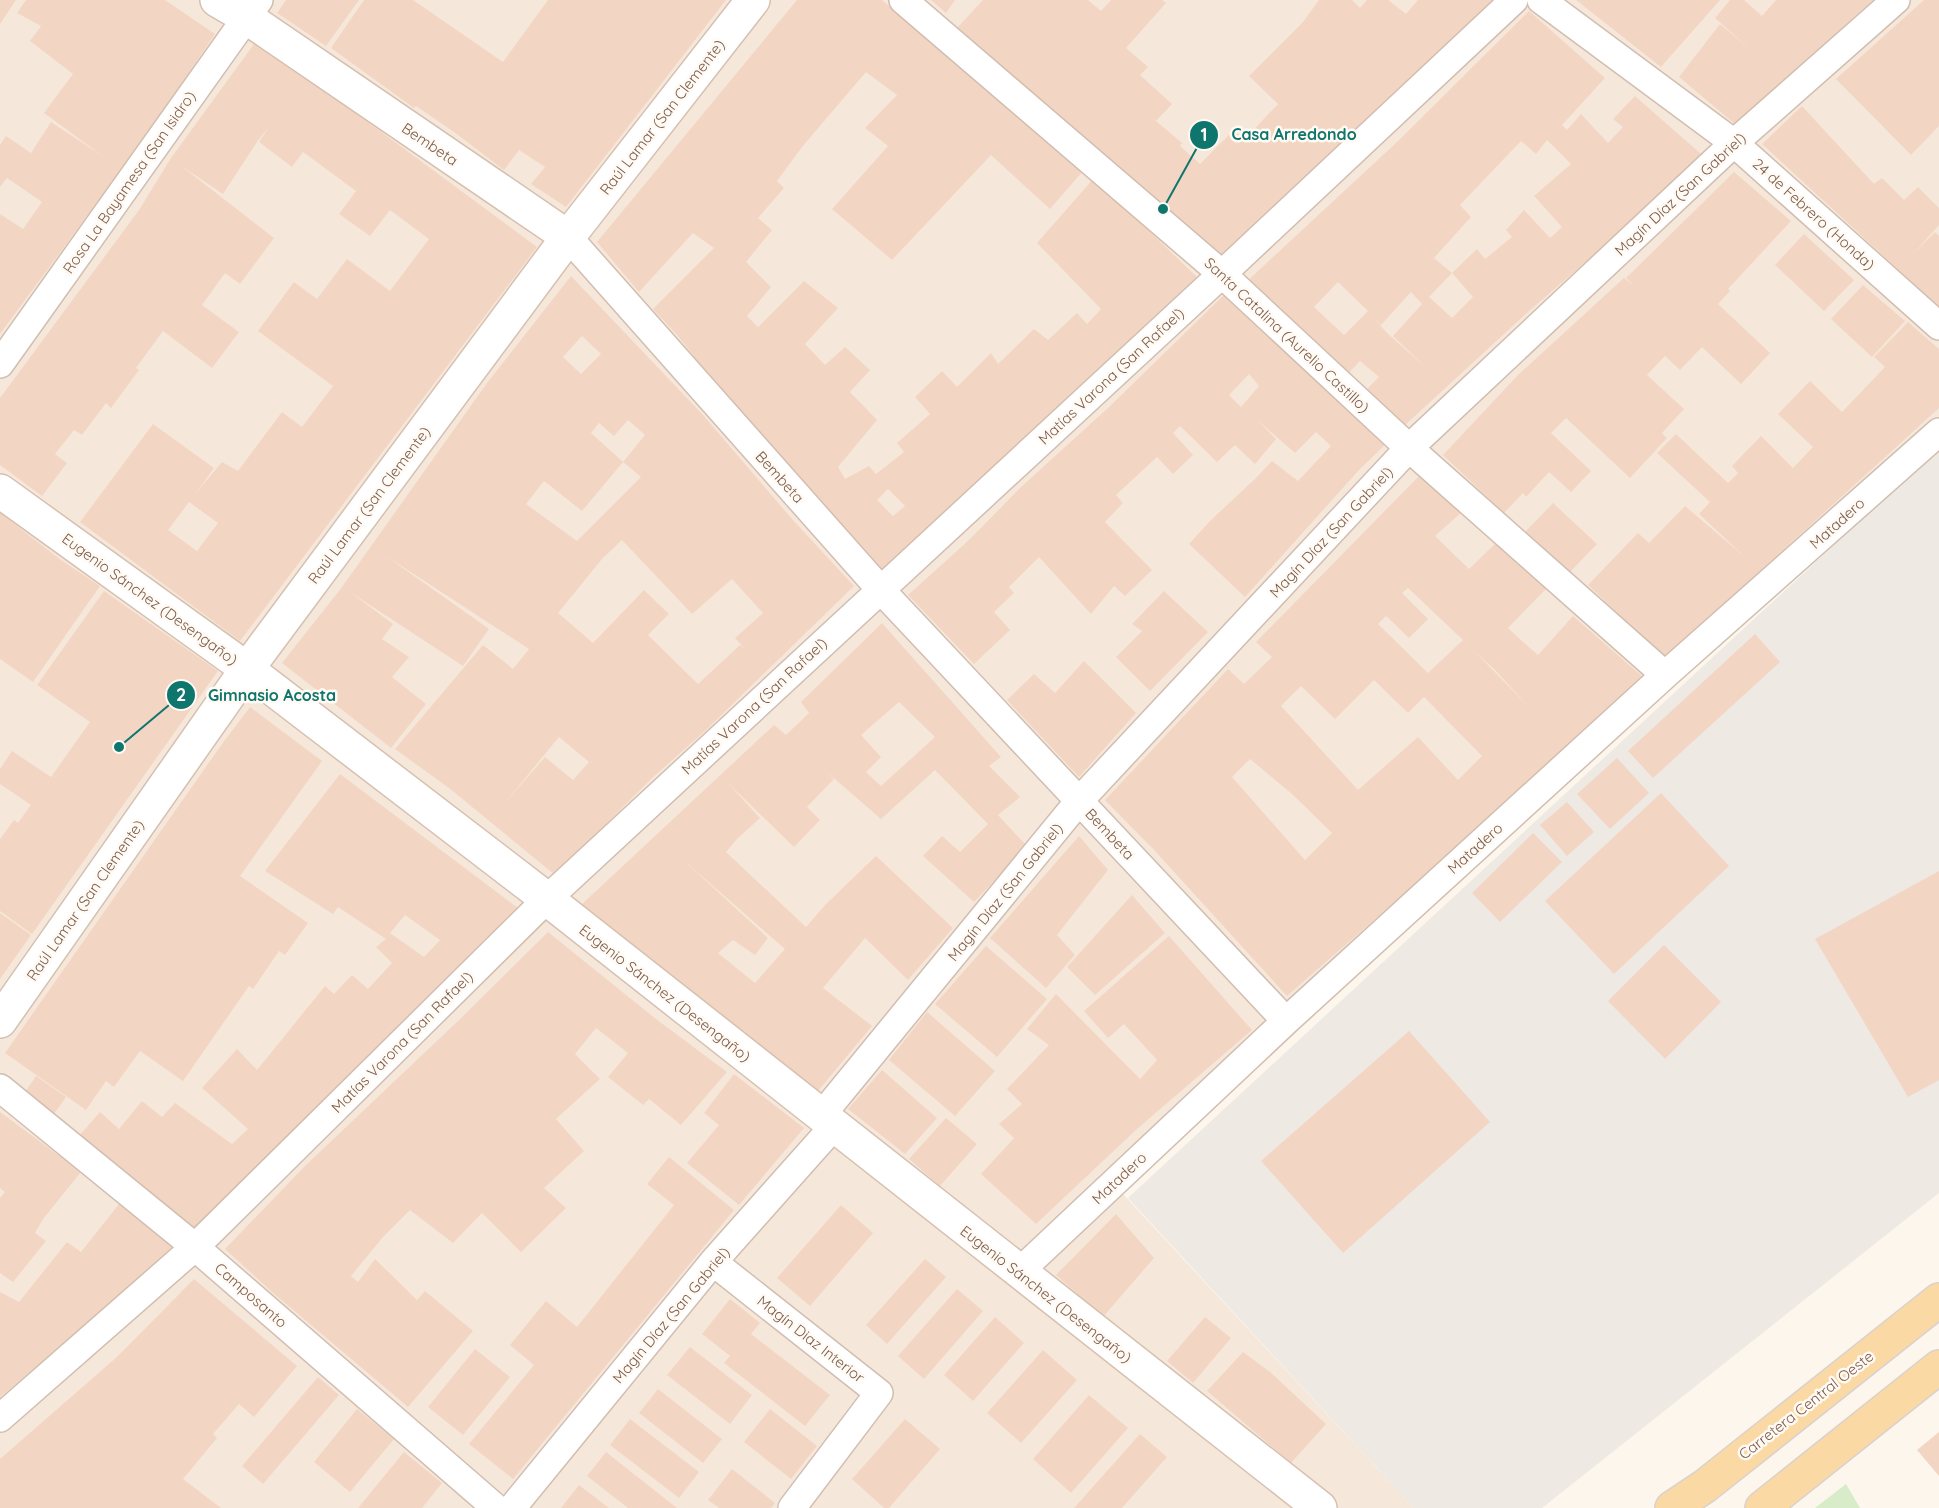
<svg xmlns="http://www.w3.org/2000/svg" width="1939" height="1508" viewBox="0 0 1939 1508" font-family="Quicksand,sans-serif">
<rect width="100%" height="100%" fill="#fdf6ec"/>
<path fill="#f5e8da" d="M0 0H1939V442L1110 1180 1414 1508H0Z"/>
<path fill="#efe9e4" d="M1939 448V1193L1542 1508H1414L1128 1198Z"/>
<path fill="#d8ecc9" d="M1846 1484 1860 1508H1815Z"/>
<path fill="#f3d5c3" fill-rule="evenodd" d="M0 0H16L0 24Z
M26 0H165L215 34 151 129 0 334V214L23 229 42 202 7 178 0 187V145L6 136 31 153 51 122 104 157 44 113 73 74 30 41 41 26 17 13Z
M286 0H359L326 46 277 13Z
M364 0H413L503 62 548 0H726L566 207 531 184 545 167 519 150 504 170 454 132 416 106 414 108 331 48Z
M797 0H882L926 38 960 63 1083 171 1050 209 991 155 892 260 832 209 888 146 865 128 897 95 866 72 802 147 777 181 784 188 758 218 772 230 746 262 771 287 747 316 758 327 804 281 838 308 805 344 825 365 845 347 870 370 850 392 877 420 838 467 845 479 869 466 876 474 904 452 897 443 930 414 915 397 942 371 957 387 991 353 998 364 1034 329 1048 340 1077 313 1087 324 1101 309 1037 243 1094 178 1200 280 952 505 884 571 703 368 678 336 653 309 714 248 693 233 639 292 597 242ZM888 489 905 506 893 516 877 500Z
M931 0H955L946 13Z
M983 0H1088L1101 11 1111 0H1162L1166 3 1126 48 1148 67 1140 75 1172 104 1156 121 1182 143 1180 146 1200 164 1234 130 1244 140 1278 104 1249 76 1303 22 1319 0H1352L1360 8 1367 0H1388L1406 14 1418 0H1492L1390 101 1261 217 1221 258 957 28Z
M1576 0H1720L1661 67Z
M1730 0H1744L1762 16 1776 0H1873L1735 124 1679 77 1720 24 1752 51 1715 18Z
M1924 0H1939V126L1911 155 1836 79Z
M1529 11 1605 78 1562 125 1567 130 1581 114 1608 143 1623 127 1613 119 1635 96 1701 154 1629 224 1528 312 1403 427 1363 393 1379 377 1360 361 1343 379 1244 284 1397 142ZM1547 140 1571 164 1534 196 1562 227 1550 238 1524 210 1506 230 1512 237 1485 259 1477 249 1452 273 1473 297 1452 318 1429 297 1452 273 1434 258 1471 217 1460 205 1521 141 1536 154ZM1338 282 1368 311 1344 335 1314 307ZM1411 292 1422 304 1393 336 1426 368 1387 333 1374 318 1381 325Z
M257 40 537 247 240 641 80 522 153 424 214 468 196 493 222 462 238 471 282 412 302 427 333 386 258 331 294 282 317 299 347 259 390 291 429 239 390 210 370 236 339 214 356 191 303 152 292 167 259 142 269 127 259 139 223 194 180 165 274 238 240 284 225 273 202 305 239 332 212 368 163 331 136 368 139 370 111 408 106 403 82 435 74 430 55 454 67 463 42 496 0 465V398L139 210 171 158ZM189 502 218 523 197 551 168 530Z
M1802 106 1874 184 1882 178 1904 200 1918 187 1939 208V225L1914 253 1935 232 1939 236V307L1762 144Z
M1734 172 1791 221 1728 289 1730 291 1718 304 1770 353 1741 384 1702 347 1680 370 1665 356 1647 375 1684 409 1662 433 1667 438 1630 478 1566 418 1551 433 1591 471 1571 492 1549 472 1526 497 1523 493 1504 513 1443 455 1519 374 1624 278 1635 287 1626 278Z
M1804 234 1854 280 1824 311 1775 265Z
M571 276 703 415 792 519 854 586 705 731 651 779 555 875 449 788 395 749 483 645 513 669 529 649 386 556 489 629 463 666 350 592 393 624 382 639 409 657 392 677 426 704 391 748 282 663 342 587 487 383ZM582 336 601 354 581 374 563 357ZM628 420 645 435 623 462 591 433 599 423 614 436ZM623 462 641 477 577 541 526 504 544 481 582 511ZM622 540 692 614 732 579 763 613 735 638 745 649 740 645 698 684 648 635 669 614 644 590 593 643 558 613 602 559ZM559 737 589 762 573 780 545 757 503 805Z
M1863 285 1905 321 1872 357 1831 319Z
M1225 294 1390 440 1359 470 1245 597 1189 544 1210 521 1257 477 1272 461 1298 481 1331 446 1316 432 1295 453 1256 419 1276 439 1255 464 1235 445 1217 462 1180 426 1173 433 1193 455 1173 474 1157 457 1116 495 1123 503 1105 522 1152 570 1125 596 1114 586 1091 614 1039 557 1009 587 1014 593 994 612 1010 630 974 664 908 595 968 541 1021 487 1108 408ZM1249 374 1259 386 1241 407 1229 395Z
M1908 322 1939 349V408L1760 571 1667 660 1588 585 1638 533 1649 543 1685 506 1746 558 1699 514 1710 502 1657 453 1676 434 1728 483 1738 473 1732 466 1761 436 1793 468 1813 447 1778 414 1810 381 1842 412 1885 367 1874 357Z
M1423 472 1463 511 1435 536 1469 569 1499 540 1546 589 1508 628 1522 641 1538 655 1573 616 1643 677 1494 815 1287 996 1155 851 1105 800 1228 669 1244 684 1272 657 1256 642ZM1408 588 1463 640 1428 673 1378 624 1386 616 1409 638 1428 619 1402 593ZM1474 651 1494 669 1534 712ZM1374 680 1408 713 1424 697 1482 756 1458 780 1418 737 1358 790 1281 706 1301 686 1335 719ZM1250 759 1292 794 1332 833 1305 860 1232 777Z
M1553 503 1597 544 1569 573 1525 532Z
M0 513 61 560 100 586 33 682 0 659Z
M104 591 218 671 32 934 0 911V839L14 820 18 823 31 805 0 784V769L12 751 51 777 90 722 37 685Z
M1164 591 1208 632 1150 691 1116 657 1142 631 1132 624Z
M882 623 1001 757 989 766 1020 797 998 815 1027 846 974 902 923 856 942 836 960 852 988 824 935 770 881 819 828 773 834 779 807 807 820 820 794 847 726 781 760 818 737 839 726 852 806 927 826 904 876 856 953 928 908 980 865 938 823 988 872 1026 818 1091 581 905 774 725 786 735 809 713 801 702ZM899 702 935 737 881 786 866 772 881 757 861 735ZM681 858 785 949 755 983 718 953 733 940 755 955 768 938Z
M1755 634 1780 662 1653 778 1628 751Z
M1084 661 1136 713 1079 777 1007 700 1034 674 1055 693Z
M250 707 322 761 240 876 308 923 285 955 279 951 253 989 249 986 183 1081 140 1051 114 1087 106 1081 86 1110 5 1053 222 744Z
M1617 758 1649 793 1610 829 1577 794Z
M340 774 518 908 194 1230 79 1136 100 1112 119 1129 142 1101 162 1117 175 1103 232 1144 248 1129 202 1088 237 1049 257 1070 325 986 334 994 352 975 368 989 392 963 376 947 386 939 338 907 333 914 265 871ZM405 915 440 940 424 957 390 933Z
M1661 793 1729 866 1614 974 1545 901Z
M1567 802 1594 832 1567 856 1540 825Z
M1533 833 1562 862 1500 922 1472 893Z
M1079 836 1108 870 1057 935 1075 955 1046 988 990 938Z
M1939 871V1080L1908 1097 1815 939Z
M1132 895 1165 933 1095 995 1067 967Z
M0 913 31 935 0 979Z
M548 932 656 1019 727 1072 681 1125 649 1099 643 1105 608 1077 628 1053 596 1028 575 1054 600 1079 556 1119 584 1151 544 1188 566 1208 521 1252 482 1213 453 1243 410 1210 383 1237 351 1276 358 1282 375 1259 417 1300 425 1291 473 1331 408 1407 272 1292 225 1249 305 1166 459 1020Z
M1169 936 1252 1030 1137 1129 1036 1224 981 1174 1014 1138 999 1124 1022 1104 1007 1089 1049 1045 1027 1029 1056 994 1140 1079 1157 1060 1124 1024 1108 1038 1084 1011Z
M1664 945 1721 1002 1665 1059 1608 1001Z
M986 946 1047 999 997 1057 935 1004Z
M927 1012 995 1071 955 1116 889 1060Z
M1409 1031 1490 1122 1343 1253 1261 1161Z
M882 1070 937 1118 905 1154 848 1109Z
M734 1074 804 1128 739 1205 687 1163 719 1125 704 1113Z
M36 1076 66 1097 49 1121 19 1101Z
M0 1112 81 1172 43 1219 35 1233 46 1241 13 1282 0 1273V1198L5 1192 0 1188Z
M946 1118 977 1144 940 1186 909 1159Z
M669 1157 734 1210 513 1479 469 1444 534 1365 510 1345 546 1301 577 1327 674 1205 647 1184Z
M119 1204 175 1248 0 1397V1292L19 1302 67 1242 81 1252Z
M841 1205 873 1233 810 1306 777 1278Z
M1116 1214 1154 1258 1103 1317 1056 1275Z
M925 1259 946 1277 887 1344 866 1325Z
M194 1279 297 1366 254 1417 239 1404 213 1434 217 1438 183 1479 221 1508H0V1459L118 1356Z
M957 1289 983 1311 924 1379 898 1356Z
M730 1299 760 1323 751 1334 830 1395 805 1426 724 1363 730 1356 702 1334Z
M995 1317 1024 1343 973 1401 944 1375Z
M1205 1317 1231 1338 1193 1383 1167 1361Z
M690 1347 752 1395 730 1424 667 1375Z
M475 1349 510 1377 463 1435 428 1407Z
M1043 1350 1077 1380 1021 1443 987 1413Z
M1243 1352 1270 1372 1326 1424 1291 1463 1207 1391Z
M318 1377 339 1395 263 1484 242 1466Z
M658 1389 722 1439 703 1463 639 1413Z
M1089 1395 1128 1428 1071 1493 1033 1459Z
M357 1409 394 1439 350 1492 314 1462Z
M770 1409 817 1446 791 1479 744 1442Z
M630 1419 699 1472 679 1498 610 1445Z
M905 1419 940 1449 889 1508H884L852 1479Z
M1939 1432V1476L1917 1450Z
M1140 1434 1167 1457 1122 1508H1074Z
M404 1452 442 1483 422 1508H358Z
M606 1452 677 1508H628L587 1476Z
M732 1469 775 1503 771 1508H719L708 1500Z
M579 1485 609 1508H561Z"/>
<g fill="none" stroke-linecap="round" stroke-linejoin="round">
<g stroke="#d1beb0" stroke-width="30">
<path id="street" d="M903 0 1222 274 1409 448 1665 675
M1541 0 1734 143 1939 326
M568 237 880 589 1286 1021
M0 364 259 0
M0 1088 195 1247 496 1508
M821 1116 1079 801 1409 448 1734 143 1896 0
M713 1262 879 1393 792 1508
M1019 1272 1286 1021 1665 675 1939 432
M0 1418 195 1247 547 899 1222 274 1514 0
M512 1508 713 1262 834 1126"/>
</g>
<g stroke="#d6c0b0" stroke-width="36">
<path id="secondary" d="M217 0 246 17 568 237
M0 491 247 669 547 899 1320 1508
M0 1021 247 669 568 237 753 0"/>
</g>
<g stroke="#dad1cd" stroke-width="36">
<path id="primary" d="M1672 1508 1705 1486 1939 1300
M1762 1508 1939 1367"/>
</g>
<use href="#street" stroke="#fff" stroke-width="27"/>
<use href="#secondary" stroke="#fff" stroke-width="33"/>
<use href="#primary" stroke="#fbd9a5" stroke-width="33"/>
</g>
<g text-anchor="middle" dominant-baseline="central" stroke-width="5" stroke-linejoin="round" paint-order="stroke">
<g font-size="15" fill="#7a5c4d" stroke="#fffaf3">
<text transform="translate(662 117) rotate(-52)">Raúl Lamar (San Clemente)</text>
<text transform="translate(430 144) rotate(34)">Bembeta</text>
<text transform="translate(129 182) rotate(-55)">Rosa La Bayamesa (San Isidro)</text>
<text transform="translate(1680 194) rotate(-43)">Magín Díaz (San Gabriel)</text>
<text transform="translate(1814 214) rotate(42)">24 de Febrero (Honda)</text>
<text transform="translate(1287 335) rotate(43)">Santa Catalina (Aurelio Castillo)</text>
<text transform="translate(1111 376) rotate(-43)">Matías Varona (San Rafael)</text>
<text transform="translate(780 477) rotate(48)">Bembeta</text>
<text transform="translate(369 505) rotate(-53)">Raúl Lamar (San Clemente)</text>
<text transform="translate(1837 523) rotate(-42)">Matadero</text>
<text transform="translate(1331 532) rotate(-47)">Magín Díaz (San Gabriel)</text>
<text transform="translate(150 599) rotate(36)">Eugenio Sánchez (Desengaño)</text>
<text transform="translate(754 706) rotate(-43)">Matías Varona (San Rafael)</text>
<text transform="translate(1110 834) rotate(47)">Bembeta</text>
<text transform="translate(1475 848) rotate(-42)">Matadero</text>
<text transform="translate(1005 892) rotate(-51)">Magín Díaz (San Gabriel)</text>
<text transform="translate(85 900) rotate(-55)">Raúl Lamar (San Clemente)</text>
<text transform="translate(665 993) rotate(38)">Eugenio Sánchez (Desengaño)</text>
<text transform="translate(402 1042) rotate(-45)">Matías Varona (San Rafael)</text>
<text transform="translate(1119 1178) rotate(-43)">Matadero</text>
<text transform="translate(1046 1294) rotate(38)">Eugenio Sánchez (Desengaño)</text>
<text transform="translate(251 1295) rotate(41)">Camposanto</text>
<text transform="translate(671 1315) rotate(-50)">Magín Díaz (San Gabriel)</text>
<text transform="translate(811 1339) rotate(38)">Magín Diaz Interior</text>
<text transform="translate(1806 1405) rotate(-38)">Carretera Central Oeste</text>
</g>
</g>
<path fill="none" stroke="#0f766e" stroke-width="2" d="M1163 209L1204 135M119 747L181 695"/>
<g fill="#0f766e" stroke="#fffaf3" stroke-width="2">
<circle cx="1163" cy="209" r="6"/>
<circle cx="119" cy="747" r="6"/>
<circle cx="1204" cy="135" r="15"/>
<circle cx="181" cy="695" r="15"/>
</g>
<g font-size="18" text-anchor="middle" font-weight="bold" fill="#fff">
<text x="1204" y="141">1</text>
<text x="181" y="701">2</text>
</g>
<g font-size="16" text-anchor="middle" font-weight="bold" fill="#0f766e" stroke="#fffaf3" stroke-width="5" stroke-linejoin="round" paint-order="stroke">
<text x="1294" y="140">Casa Arredondo</text>
<text x="272" y="701">Gimnasio Acosta</text>
</g>
</svg>
